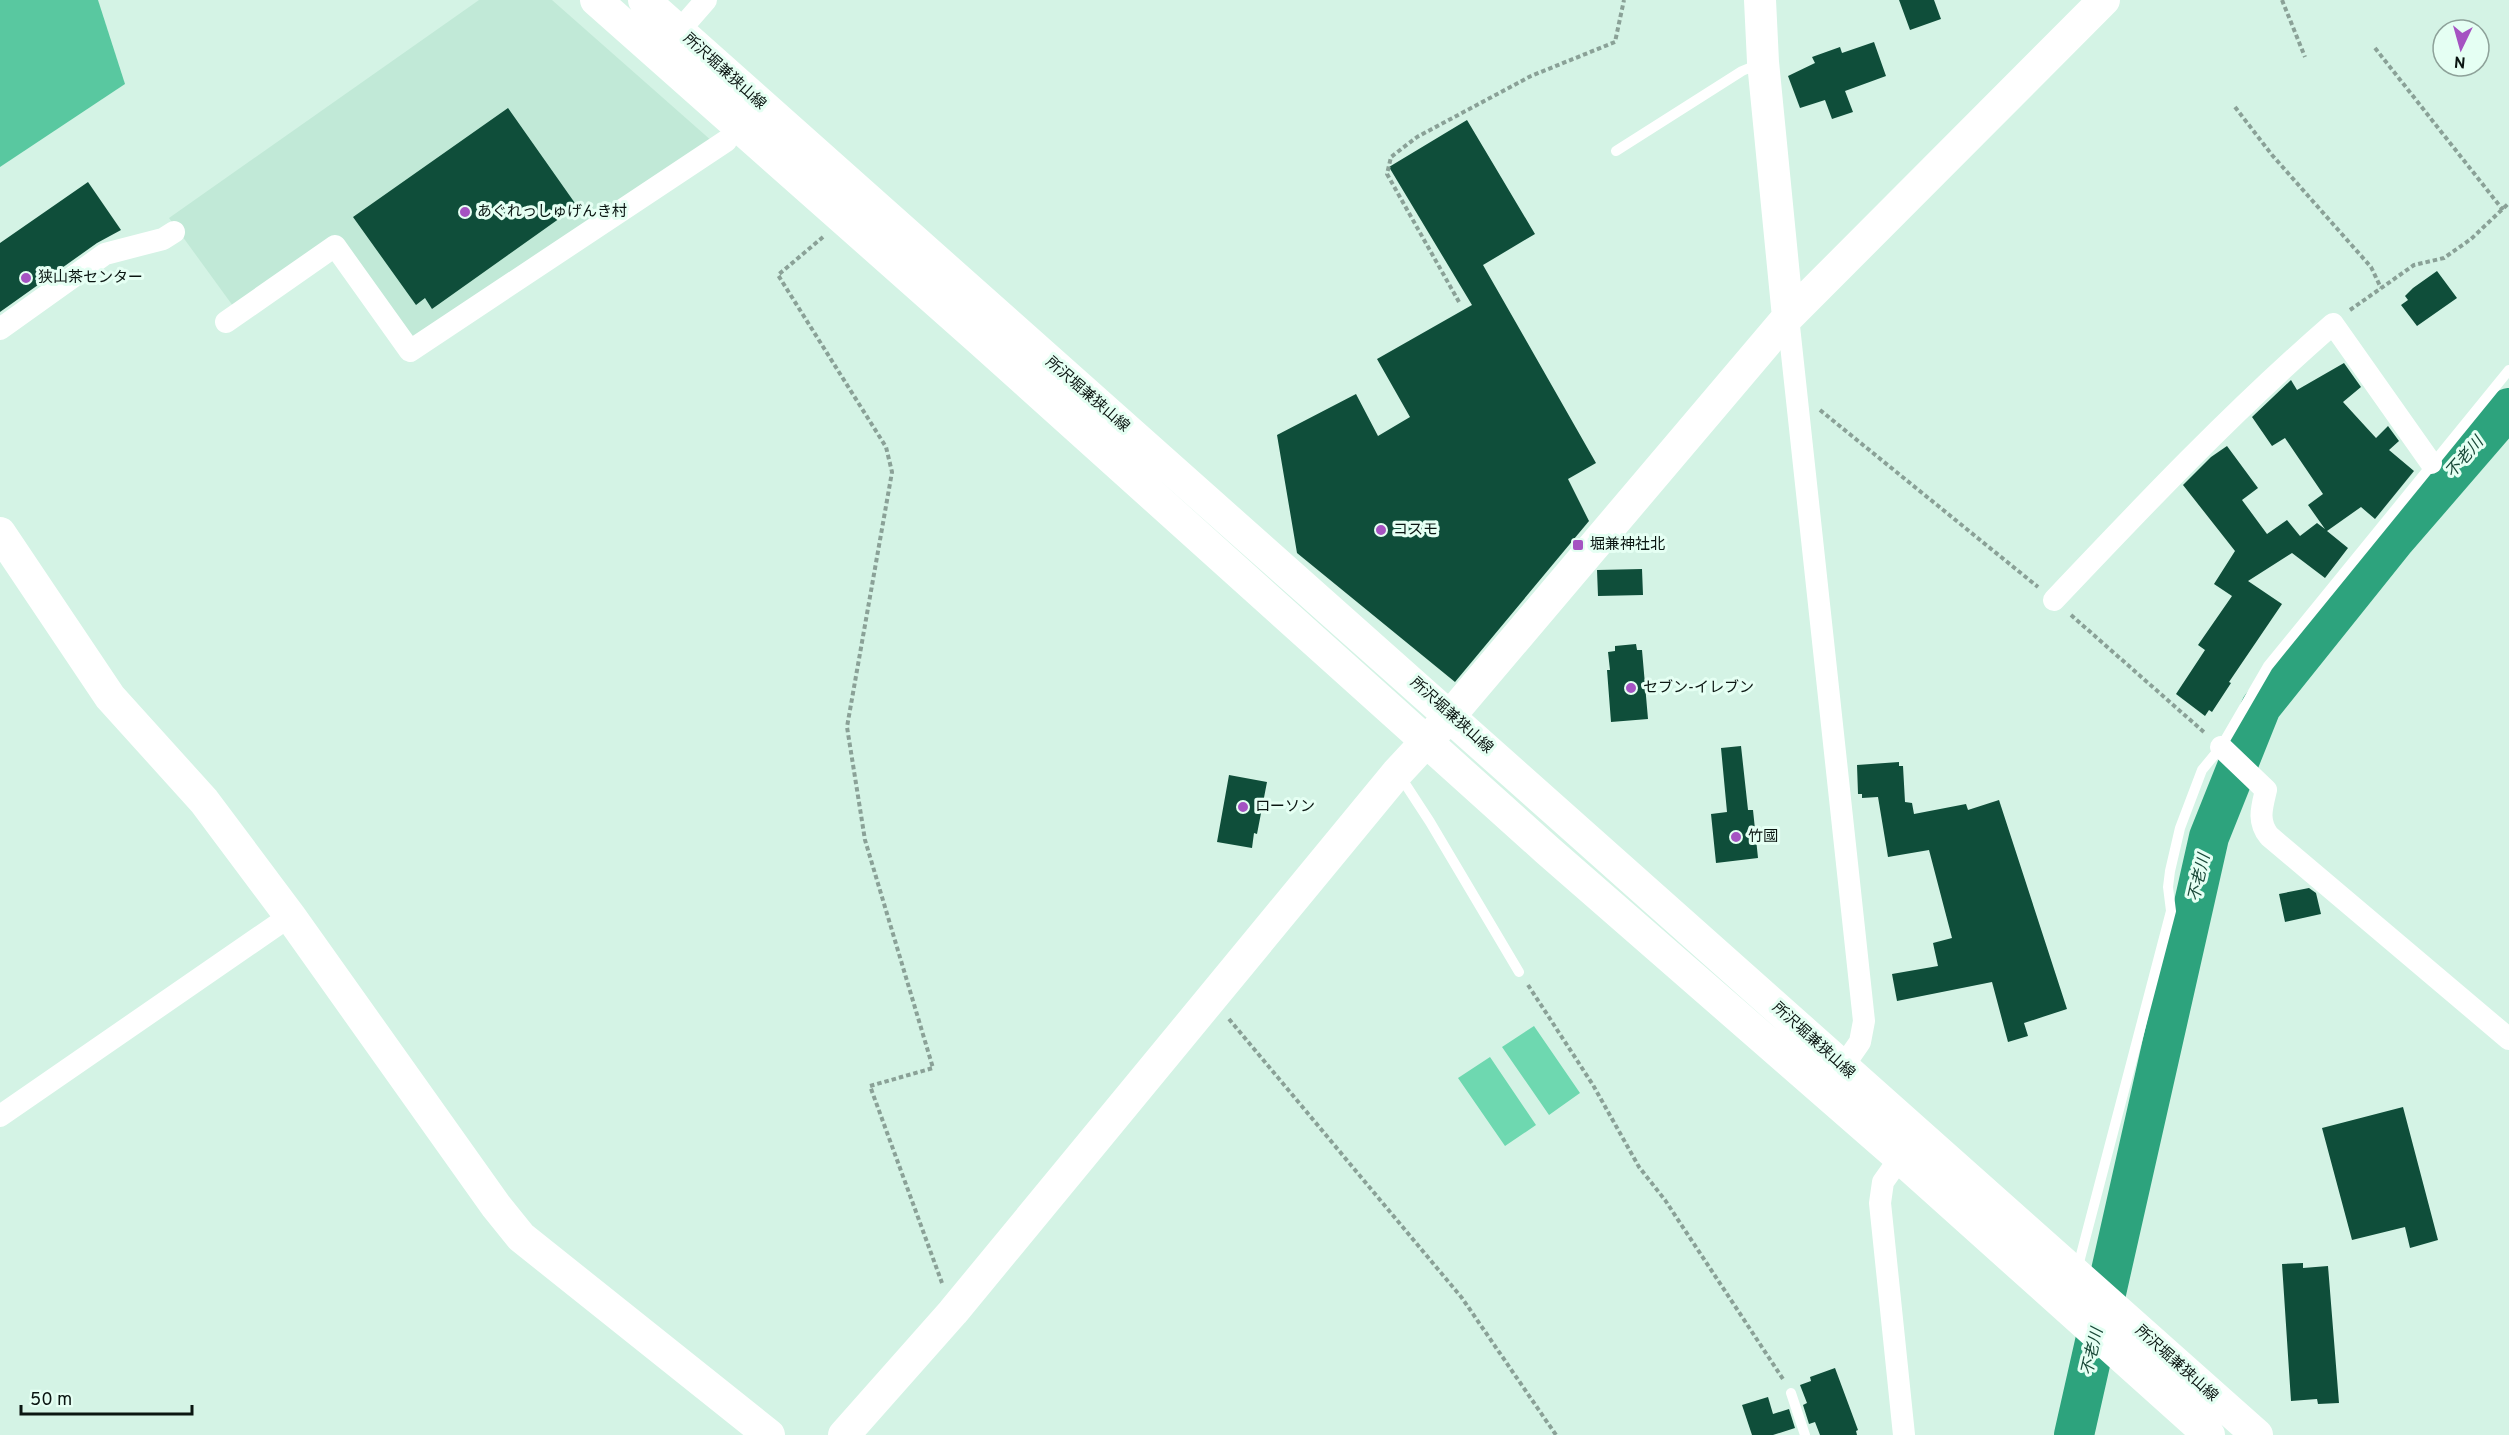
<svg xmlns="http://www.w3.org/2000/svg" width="2509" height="1435" viewBox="0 0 2509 1435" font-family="Overpass,'Noto Sans JP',sans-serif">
<rect width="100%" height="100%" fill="#d4f3e5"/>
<path fill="#c1e9d7" d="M479 0H552L713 142 416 339 407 335 335 235 233 306 169 218Z"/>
<path fill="#6ed8b0" d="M1534 1026 1580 1093 1549 1115 1502 1047Z
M1490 1057 1536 1125 1505 1146 1458 1078Z"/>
<path fill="#59c8a0" d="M0 0H98L125 84 0 167Z"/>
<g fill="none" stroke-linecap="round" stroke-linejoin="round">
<path stroke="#2da37d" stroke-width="40" d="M2074 1435 2209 837 2261 707 2394 541 2509 408"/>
</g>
<path fill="#0f4e3a" d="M1899 0H1934L1941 19 1910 30Z
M1874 42 1886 76 1845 91 1853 112 1832 119 1825 100 1800 108 1788 76 1815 63 1812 57 1840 47 1842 53Z
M508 108 577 206 432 309 425 298 416 305 353 217Z
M1467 120 1535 234 1483 265 1596 463 1568 479 1589 521 1455 682 1297 553 1277 435 1356 394 1378 436 1410 417 1377 359 1472 305 1389 167Z
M88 182 121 230 97 243 0 312V243Z
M2437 271 2457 298 2417 326 2401 305 2408 300 2405 296 2413 288Z
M2344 363 2361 387 2343 402 2376 438 2388 426 2399 441 2389 450 2414 471 2375 519 2361 507 2327 531 2348 548 2325 578 2292 553 2248 581 2282 604 2229 682 2231 683 2212 712 2209 710 2205 716 2176 694 2205 650 2198 645 2232 596 2214 584 2235 551 2183 485 2211 457 2227 446 2258 488 2242 500 2267 534 2287 520 2300 536 2317 523 2325 529 2308 505 2323 494 2285 438 2272 446 2252 417 2291 380 2297 390Z
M1642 569 1643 595 1598 596 1597 570Z
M1636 644 1637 650H1642L1648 719 1611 722 1607 670H1610L1608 652 1615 651V646Z
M1741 746 1748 810H1753L1758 858 1716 863 1711 814 1727 812 1721 748Z
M1899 762V766H1903L1905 802 1912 803 1914 814 1966 804 1968 810 1999 800 2067 1009 2024 1023 2028 1036 2008 1042 1992 982 1897 1001 1892 974 1938 966 1933 943 1952 938 1929 850 1888 857 1878 797 1862 798V794H1858L1857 765Z
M1229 775 1267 782 1257 834 1254 833 1252 848 1217 842Z
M2309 888 2316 893 2321 914 2285 922 2279 894Z
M2403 1107 2438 1240 2410 1248 2405 1227 2352 1240 2322 1128Z
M2303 1263V1268L2328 1266 2339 1403 2318 1404 2317 1399 2291 1401 2282 1264Z
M1835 1368 1858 1430 1856 1431 1857 1435H1820L1815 1422 1809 1424 1803 1405 1807 1403 1800 1385 1811 1381 1810 1377Z
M1768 1397 1773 1414 1789 1409 1795 1428 1773 1435H1752L1742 1405Z"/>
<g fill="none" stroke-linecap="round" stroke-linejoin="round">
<path stroke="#8aa197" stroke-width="4" stroke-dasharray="4.5 3" stroke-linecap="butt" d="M2282 0 2305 57
M2375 48 2503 210
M2235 107 2272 155 2371 267 2381 288
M823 237 778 275 886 447 892 472 847 727 865 840 933 1068 870 1086 942 1283
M1459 302 1387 174 1391 157 1417 137 1531 76 1615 42 1624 0
M2350 310 2414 265 2444 258 2471 239 2509 203
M1820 410 2038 587
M2071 615 2205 733
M1528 985 1593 1085 1639 1167 1665 1200 1783 1379
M1229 1019 1462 1298 1556 1435"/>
<path stroke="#fff" stroke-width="10" d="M1616 151 1742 71 1759 64
M1400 776 1430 822 1519 972
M2077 1270 2171 911 2168 887 2170 871 2180 828 2202 770 2221 747 2268 666 2509 370
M1791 1393 1805 1435"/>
<path stroke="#fff" stroke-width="22" d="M679 31 706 0
M1788 317 1864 1021 1860 1042 1842 1068
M226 322 335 246 410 351 726 141
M0 329 105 254 163 239 174 232
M2054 600C2144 505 2234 410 2333 324L2431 463
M2221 747 2266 790C2262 807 2257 821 2269 836L2509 1039
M0 1116 290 916
M1900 1158 1883 1182 1880 1203 1904 1435"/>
<path stroke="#fff" stroke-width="32" d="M596 0 981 341 1547 850 1900 1158 2209 1435
M644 0 2257 1435
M1760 0 1763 62 1788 317
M0 533 110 697 204 801 290 916 496 1206 521 1237 769 1435
M844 1435 953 1312 1397 773 1450 716 1788 317 2104 0"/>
</g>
<g fill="#a553c2" stroke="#e5fff3" stroke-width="2">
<circle cx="465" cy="212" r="6"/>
<circle cx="26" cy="278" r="6"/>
<circle cx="1381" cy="530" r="6"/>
<rect x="1572" y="539" width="12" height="12" rx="3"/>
<circle cx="1631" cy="688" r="6"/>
<circle cx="1243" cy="807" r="6"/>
<circle cx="1736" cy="837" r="6"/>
</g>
<g text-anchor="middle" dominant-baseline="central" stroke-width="6" stroke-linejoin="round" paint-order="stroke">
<g font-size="15" fill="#0a1511" stroke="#e5fff3">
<text transform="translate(724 72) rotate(42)">所沢堀兼狭山線</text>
<text transform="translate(1087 395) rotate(41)">所沢堀兼狭山線</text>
<text transform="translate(1451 716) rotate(42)">所沢堀兼狭山線</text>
<text transform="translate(1813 1041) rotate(42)">所沢堀兼狭山線</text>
<text transform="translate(2176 1364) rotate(42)">所沢堀兼狭山線</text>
</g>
<g font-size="15" fill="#0a1511" stroke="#e5fff3" text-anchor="start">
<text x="477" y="212">あぐれっしゅげんき村</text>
<text x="38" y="278">狭山茶センター</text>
<text x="1393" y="530">コスモ</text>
<text x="1590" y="545">堀兼神社北</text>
<text x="1643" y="688">セブン-イレブン</text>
<text x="1255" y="807">ローソン</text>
<text x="1748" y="837">竹國</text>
</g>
<g font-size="16" font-style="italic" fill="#184837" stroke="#e5fff3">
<text transform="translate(2465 458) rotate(-49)">不老川</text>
<text transform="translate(2200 878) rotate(-77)">不老川</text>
<text transform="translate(2093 1352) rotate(-77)">不老川</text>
</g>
</g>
<g transform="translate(2461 48) rotate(185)"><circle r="28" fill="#e5fff3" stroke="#8da199" stroke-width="1.5"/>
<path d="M0-4.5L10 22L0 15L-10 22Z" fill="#a553c2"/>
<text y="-9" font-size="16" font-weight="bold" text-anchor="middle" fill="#0a1511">N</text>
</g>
<path d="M21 1405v9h171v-9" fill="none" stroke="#0a1511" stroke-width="3"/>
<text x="30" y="1405" font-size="18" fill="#0a1511" stroke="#e5fff3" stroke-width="4.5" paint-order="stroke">50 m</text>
</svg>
